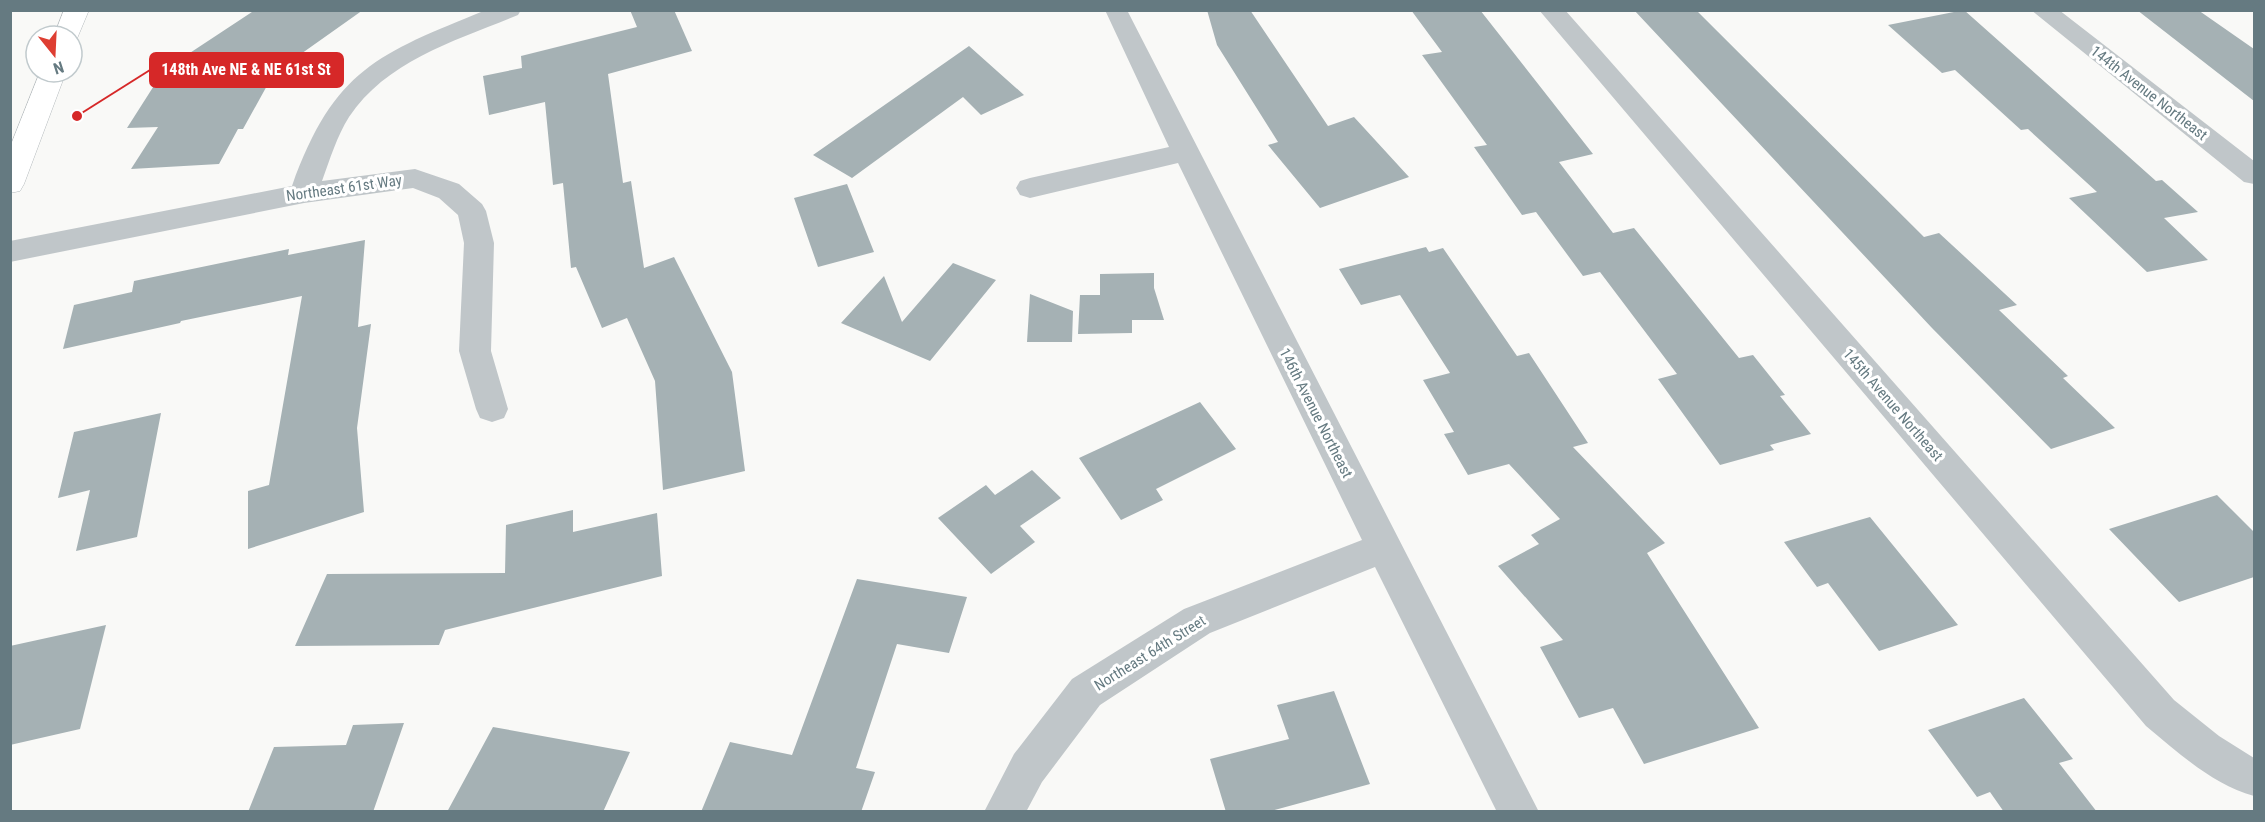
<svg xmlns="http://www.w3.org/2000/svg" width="2265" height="822" viewBox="0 0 2265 822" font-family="'Roboto Condensed',sans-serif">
<rect width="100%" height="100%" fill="#f9f9f7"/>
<path fill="#a5b1b4" d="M255 10H363L274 73 243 129H238L219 164 131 169 158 127 127 128 164 70Z
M630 10H674L692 51 608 74 623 183 631 181 644 268 674 257 732 372 745 471 663 490 655 381 627 318 602 328 576 267 571 268 563 183 553 185 545 102 489 115 483 76 522 68 521 56 637 27Z
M1207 10H1250L1328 126 1354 117 1409 177 1320 208 1268 145 1278 142 1217 45Z
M1411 10H1480L1593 154 1559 162 1613 233 1634 228 1739 358 1753 355 1785 395 1780 396 1811 434 1770 445 1774 450 1720 465 1658 379 1677 374 1600 272 1583 276 1536 212 1522 215 1474 147 1487 145 1422 55 1442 52Z
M1634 10H1696L1924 237 1939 233 2017 305 1999 310 2068 376 2063 378 2115 428 2051 449 1932 328Z
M1964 10 2156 181 2162 180 2198 212 2164 218 2208 260 2147 272 2069 198 2097 192 2028 129 2021 130 1955 70 1942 73 1888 25Z
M2137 10H2198L2254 49V101Z
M969 46 1024 95 981 115 963 97 852 178 813 155Z
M847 184 874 252 818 267 794 198Z
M365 240 358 327 371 324 357 428 364 512 248 549V491L269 485 302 296 181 321 180 323 63 349 74 305 132 292 134 281 289 249 288 255Z
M1426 247 1429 252 1443 248 1517 356 1529 353 1588 443 1573 447 1665 543 1647 553 1759 728 1644 764 1613 708 1579 718 1540 647 1563 640 1498 566 1539 544 1531 535 1560 519 1509 464 1468 475 1444 434 1454 432 1423 380 1450 373 1400 295 1361 305 1339 269Z
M953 263 996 280 930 361 841 323 884 276 902 322Z
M1154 273V288L1164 320H1132V333L1078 334 1080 295H1100V274Z
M1030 294 1073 311 1072 342H1027Z
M1200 402 1236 449 1156 489 1163 500 1121 520 1079 458Z
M161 413 137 537 76 551 90 490 58 498 74 432Z
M1032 470 1061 498 1020 526 1035 542 991 574 938 518 986 485 995 495Z
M2217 495 2254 532V577L2179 602 2109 529Z
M573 510V532L657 513 662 576 445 630 439 645 295 646 327 574 505 573 506 525Z
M1870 517 1958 625 1879 651 1828 583 1817 587 1784 542Z
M857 579 967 597 949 653 897 644 856 768 875 772 861 812H701L730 742 792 755Z
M106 625 80 729 10 745V646Z
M1334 691 1370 784 1267 812H1226L1210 759 1289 739 1277 705Z
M2024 698 2073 759 2059 763 2097 812H2004L1990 792 1977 797 1928 730Z
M404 723 373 812H248L274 747 346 745 353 725Z
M493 727 630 752 603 812H447Z"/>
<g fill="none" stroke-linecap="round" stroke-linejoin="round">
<g stroke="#b4babd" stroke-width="1">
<path id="major" d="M64 10H89L76 41 72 42V36H54Z
M40 72H66L24 184 20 191 10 193V147Z"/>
</g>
<path fill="#c0c6c9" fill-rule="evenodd" d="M486 10H521L518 15C458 40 387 60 349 117 337 136 330 159 322 181L415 169 459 184 482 204 486 211 494 243 491 351 508 409 504 418 492 422 480 418 476 409 459 351 464 243 458 215 439 198 413 188 304 203 10 262V241L292 186C334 69 378 54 486 10Z
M1105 10 1128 12 1539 812H1497L1375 567 1210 633 1100 705 1042 782 1026 812H984L1014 754 1072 679 1184 609 1362 540 1178 163 1030 198 1020 195 1016 188 1020 181 1030 178 1169 147Z
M1539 10H1565L2174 700 2219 736 2254 758V796C2212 784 2180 754 2146 726Z
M2031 10H2059L2254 161V184L2244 182Z"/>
<use href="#major" fill="#fff" fill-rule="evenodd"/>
</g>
<g text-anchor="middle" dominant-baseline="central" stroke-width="6" stroke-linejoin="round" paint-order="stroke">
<g font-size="15" fill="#657a81" stroke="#fff">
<text transform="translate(2149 93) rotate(38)">144th Avenue Northeast</text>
<text transform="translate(344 188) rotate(-8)">Northeast 61st Way</text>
<text transform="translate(1893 405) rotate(49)">145th Avenue Northeast</text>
<text transform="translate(1316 413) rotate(63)">146th Avenue Northeast</text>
<text transform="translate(1150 653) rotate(-32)">Northeast 64th Street</text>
</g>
</g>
<path fill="none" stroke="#d62828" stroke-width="2" d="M77 116L150 70"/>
<circle fill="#d62828" stroke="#fff" stroke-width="2" cx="77" cy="116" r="6"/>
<rect fill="#d62828" stroke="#d62828" stroke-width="2" x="150" y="53" width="193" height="34" rx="6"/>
<g font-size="16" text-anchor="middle" font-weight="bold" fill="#fff">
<text x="246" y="75">148th Ave NE &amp; NE 61st St</text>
</g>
<rect width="2265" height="822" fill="none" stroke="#657a81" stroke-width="24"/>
<g transform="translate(54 54) rotate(162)"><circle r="28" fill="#ffffff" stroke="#c1cacd" stroke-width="1.5"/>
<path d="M0-4.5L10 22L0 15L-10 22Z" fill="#de3e32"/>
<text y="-9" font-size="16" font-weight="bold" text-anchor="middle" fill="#657a81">N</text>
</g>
</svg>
